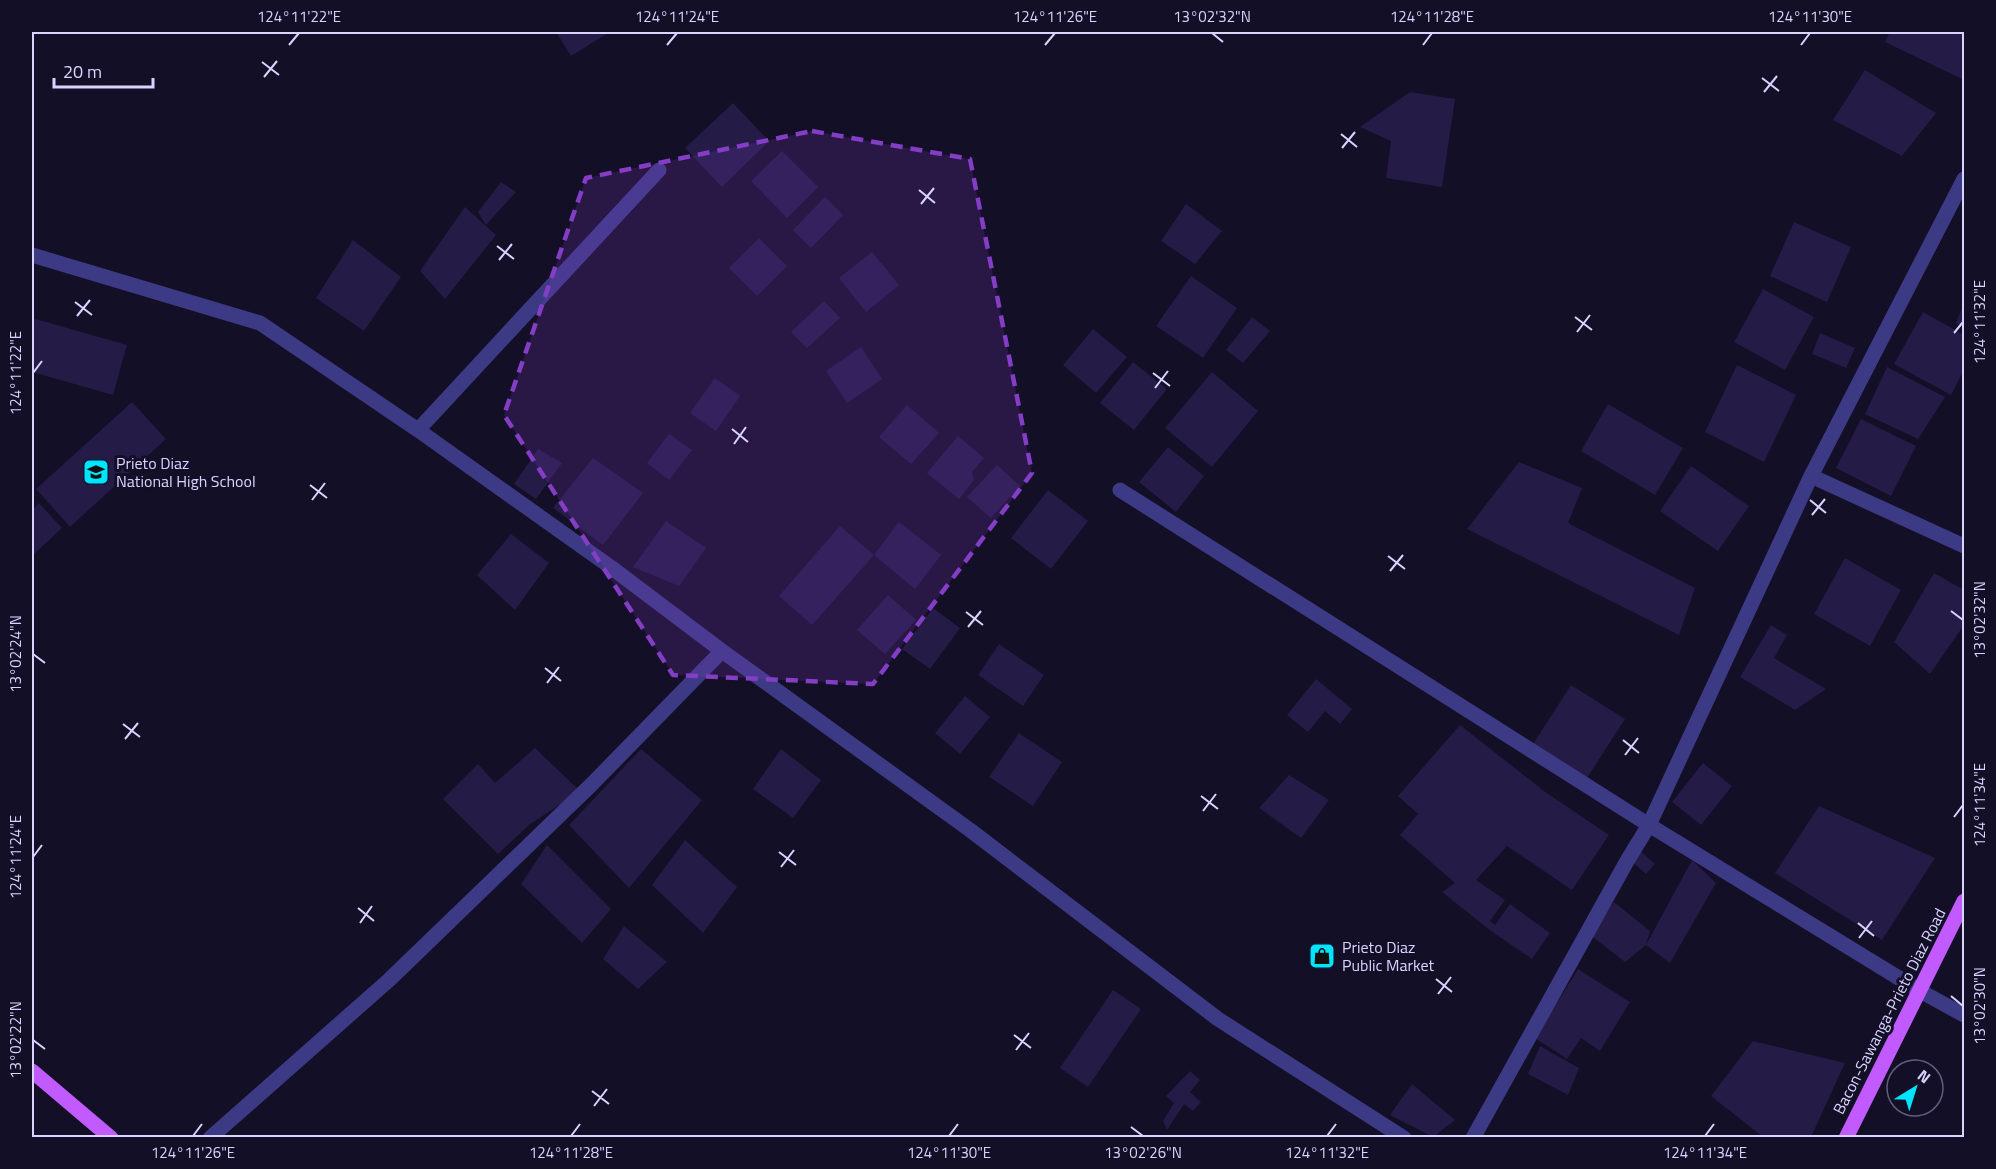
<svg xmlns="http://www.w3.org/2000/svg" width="1996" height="1169" viewBox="0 0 1996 1169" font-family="'Titillium Web',sans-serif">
<rect width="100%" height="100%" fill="#130f26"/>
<path fill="#241b47" d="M556 32H610L571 56Z
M1890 32H1964V80L1885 42Z
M1865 70 1936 113 1902 156 1833 120Z
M1410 92 1455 99 1442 187 1386 178 1391 141 1360 127Z
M733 103 769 141 722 187 685 148Z
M782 151 818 187 787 218 751 181Z
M501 182 516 192 486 225 478 212Z
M825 197 843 215 811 248 793 230Z
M1186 204 1222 231 1195 264 1161 241Z
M465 207 496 235 445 299 420 271Z
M1794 222 1851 247 1827 302 1770 276Z
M759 238 787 266 757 296 729 268Z
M353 240 401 277 364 331 316 298Z
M872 252 899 285 866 312 839 278Z
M1191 276 1237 308 1203 358 1156 326Z
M1763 289 1814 317 1785 370 1734 342Z
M824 301 840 318 807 348 791 332Z
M1964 303V328L1956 323Z
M1923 312 1964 335V370L1951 395 1894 364Z
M1252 317 1270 331 1243 363 1226 350Z
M32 318 127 345 113 395 32 372Z
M1093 329 1127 357 1096 393 1063 365Z
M1820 333 1855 348 1846 368 1812 354Z
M861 347 882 379 847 403 826 371Z
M1133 362 1167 389 1134 430 1100 403Z
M1737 365 1796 395 1764 462 1705 432Z
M1887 367 1945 397 1918 439 1865 414Z
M1212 372 1258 411 1212 467 1165 428Z
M715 378 740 396 716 431 690 413Z
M132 402 166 439 70 527 36 489Z
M1608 404 1683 448 1655 495 1581 451Z
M907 405 939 433 911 464 879 437Z
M1861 419 1916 446 1891 496 1836 468Z
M669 434 692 450 669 480 647 463Z
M958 436 984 458 972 472 974 480 959 499 927 473Z
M1168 447 1204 476 1176 512 1139 482Z
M538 449 562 463 536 499 514 484Z
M593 458 643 493 603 545 553 508Z
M1519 462 1582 488 1568 523 1695 588 1679 635 1467 529Z
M997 465 1020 486 991 518 967 497Z
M1691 466 1749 506 1718 551 1660 511Z
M1048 490 1088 521 1051 569 1011 538Z
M39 503 62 528 32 556V510Z
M666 521 706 548 679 586 633 567Z
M899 522 941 555 915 589 874 555 812 625 779 596 840 526 874 555Z
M511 534 549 563 515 610 477 575Z
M1845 558 1901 590 1870 646 1814 614Z
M1934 573 1964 590V625L1930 674 1894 642Z
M888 595 916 620 885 654 857 630Z
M933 608 960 628 930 669 902 649Z
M1771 625 1787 635 1774 658 1826 689 1795 710 1740 677Z
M999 644 1044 675 1023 706 978 675Z
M1316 679 1352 709 1340 724 1325 711 1308 732 1287 715Z
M1571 685 1625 719 1587 778 1533 744Z
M965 696 990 717 960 754 935 733Z
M1460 725 1544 791 1609 835 1572 890 1507 846 1476 880 1505 900 1490 921 1495 925 1510 904 1550 933 1532 959 1491 931 1442 892 1455 883 1400 835 1418 814 1398 796Z
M1019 733 1062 762 1033 806 989 777Z
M535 748 580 791 529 825 498 854 443 799 478 764 495 783Z
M641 749 702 800 629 888 569 825Z
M781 749 821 780 793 818 753 789Z
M1703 763 1732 786 1701 825 1672 802Z
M1289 775 1329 800 1301 838 1259 808Z
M1819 806 1935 858 1882 940 1775 873Z
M685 840 737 887 703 933 652 885Z
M547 845 611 909 582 943 521 884Z
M1639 850 1655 864 1646 874 1631 861Z
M1692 860 1716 883 1670 963 1646 945Z
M1614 902 1650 931 1646 945 1625 962 1589 934Z
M624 926 667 962 638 989 603 959Z
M1578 969 1630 1002 1600 1051 1581 1038 1567 1059 1535 1038Z
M1113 990 1141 1009 1088 1087 1060 1068Z
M1753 1041 1845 1063 1811 1137H1763L1711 1096Z
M1540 1046 1579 1068 1568 1095 1528 1074Z
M1190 1071 1200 1080 1190 1092 1201 1102 1193 1111 1184 1104 1167 1130 1163 1121 1174 1103 1166 1096Z
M1412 1084 1455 1120 1433 1137 1390 1115Z"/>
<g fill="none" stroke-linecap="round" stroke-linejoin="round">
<path stroke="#3d3a85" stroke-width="15" d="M32 255 260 323 418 430 612 568 722 651 970 830 1218 1019 1404 1138
M418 430 659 170
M1811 476 1964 546
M1120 490 1649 825 1920 991 1964 1015
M210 1138 389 980 591 785 722 651
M1473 1138 1627 861 1649 825 1811 476 1964 179"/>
<path stroke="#c25bff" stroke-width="15" d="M32 1071 111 1138
M1846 1138 1964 901"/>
</g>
<path fill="#843dc5" fill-opacity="0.2" stroke="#843dc5" stroke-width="4.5" stroke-dasharray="12 8" stroke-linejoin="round" d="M812 131 970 159 1032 473 873 684 673 675 504 415 586 178Z"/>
<path fill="none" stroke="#d9d4ff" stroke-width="2" d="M1212 33 1223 42M289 45 299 33M667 45 677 33M1045 45 1055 33M1423 45 1432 33M1801 45 1810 33M262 62 279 75M264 77 277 61M1762 78 1779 91M1764 92 1777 76M1341 134 1357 147M1342 148 1355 132M919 190 935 203M921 204 934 188M497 246 514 259M499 260 512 244M75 302 92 315M77 316 90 300M1575 317 1592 330M1577 332 1590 315M1954 333 1963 322M33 373 42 361M1153 373 1170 386M1155 388 1168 371M732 429 748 442M734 444 746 427M310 485 327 498M312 500 325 483M1810 500 1826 513M1812 515 1825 499M1388 556 1405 569M1390 571 1403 555M1951 611 1963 620M966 612 983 625M968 627 981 611M33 654 45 663M545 668 561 681M547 683 559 667M123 724 140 737M125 739 138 723M1623 740 1639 753M1625 755 1638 738M1201 796 1218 809M1203 811 1216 794M1954 817 1963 805M779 852 796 865M33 857 42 845M781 867 794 850M358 908 374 921M360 923 372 906M1858 923 1874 936M1859 938 1872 921M1436 979 1452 992M1438 994 1451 977M1951 996 1963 1006M1014 1035 1031 1048M33 1040 45 1049M1016 1050 1029 1033M592 1091 609 1104M594 1106 607 1089M1131 1127 1143 1136M193 1136 202 1124M571 1136 580 1124M949 1136 958 1124M1327 1136 1336 1124M1705 1136 1714 1124"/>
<defs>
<g id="school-square" transform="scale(1.35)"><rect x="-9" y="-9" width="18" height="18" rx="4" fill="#00e5ff" stroke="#130f26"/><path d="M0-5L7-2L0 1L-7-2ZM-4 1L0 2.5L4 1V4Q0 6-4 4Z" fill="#111"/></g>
<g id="shop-square" transform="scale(1.35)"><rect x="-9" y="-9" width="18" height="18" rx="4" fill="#00e5ff" stroke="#130f26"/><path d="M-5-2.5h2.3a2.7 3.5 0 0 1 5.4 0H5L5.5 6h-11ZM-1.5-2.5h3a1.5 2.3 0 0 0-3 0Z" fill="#111"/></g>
</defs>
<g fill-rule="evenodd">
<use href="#school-square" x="96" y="472"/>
<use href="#shop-square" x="1322" y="956"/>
</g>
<g text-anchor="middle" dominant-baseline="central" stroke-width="6" stroke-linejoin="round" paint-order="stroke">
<g font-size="16" fill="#d9d4ff" stroke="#130f26" text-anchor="start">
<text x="116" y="463">Prieto Diaz<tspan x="116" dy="18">National High School</tspan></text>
<text x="1342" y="947">Prieto Diaz<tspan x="1342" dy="18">Public Market</tspan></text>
</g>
<g font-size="16" fill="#d9d4ff" stroke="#130f26">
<text transform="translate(1889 1011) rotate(-63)">Bacon-Sawanga-Prieto Diaz Road</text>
</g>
</g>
<rect width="1996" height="1169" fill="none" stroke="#130f26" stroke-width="66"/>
<g transform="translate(1915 1088) rotate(38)"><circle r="28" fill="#130f26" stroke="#625e7d" stroke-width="1.5"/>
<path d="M0-4.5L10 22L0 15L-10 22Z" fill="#00e5ff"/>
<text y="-9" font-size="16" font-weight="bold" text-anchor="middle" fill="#d9d4ff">N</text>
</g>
<path d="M54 78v9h99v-9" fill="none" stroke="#d9d4ff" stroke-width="3"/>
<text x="63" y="78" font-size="18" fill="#d9d4ff" stroke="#130f26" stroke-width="4.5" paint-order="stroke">20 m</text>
<rect x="33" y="33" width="1930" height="1103" fill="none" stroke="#d9d4ff" stroke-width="2"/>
<g font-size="15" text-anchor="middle" fill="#d9d4ff">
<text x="299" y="22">124°11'22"E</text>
<text x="677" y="22">124°11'24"E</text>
<text x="1055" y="22">124°11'26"E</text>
<text x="1212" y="22">13°02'32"N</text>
<text x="1432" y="22">124°11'28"E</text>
<text x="1810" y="22">124°11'30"E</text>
<text transform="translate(1980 322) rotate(-90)" y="5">124°11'32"E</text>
<text transform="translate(16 373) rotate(-90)" y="5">124°11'22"E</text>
<text transform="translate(1980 620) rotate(-90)" y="5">13°02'32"N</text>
<text transform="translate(16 654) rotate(-90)" y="5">13°02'24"N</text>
<text transform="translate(1980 805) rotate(-90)" y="5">124°11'34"E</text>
<text transform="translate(16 857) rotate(-90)" y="5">124°11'24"E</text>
<text transform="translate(1980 1006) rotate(-90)" y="5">13°02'30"N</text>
<text transform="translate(16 1040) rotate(-90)" y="5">13°02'22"N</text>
<text x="193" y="1158">124°11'26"E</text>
<text x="571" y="1158">124°11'28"E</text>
<text x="949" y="1158">124°11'30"E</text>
<text x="1143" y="1158">13°02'26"N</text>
<text x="1327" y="1158">124°11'32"E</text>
<text x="1705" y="1158">124°11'34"E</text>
</g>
</svg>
